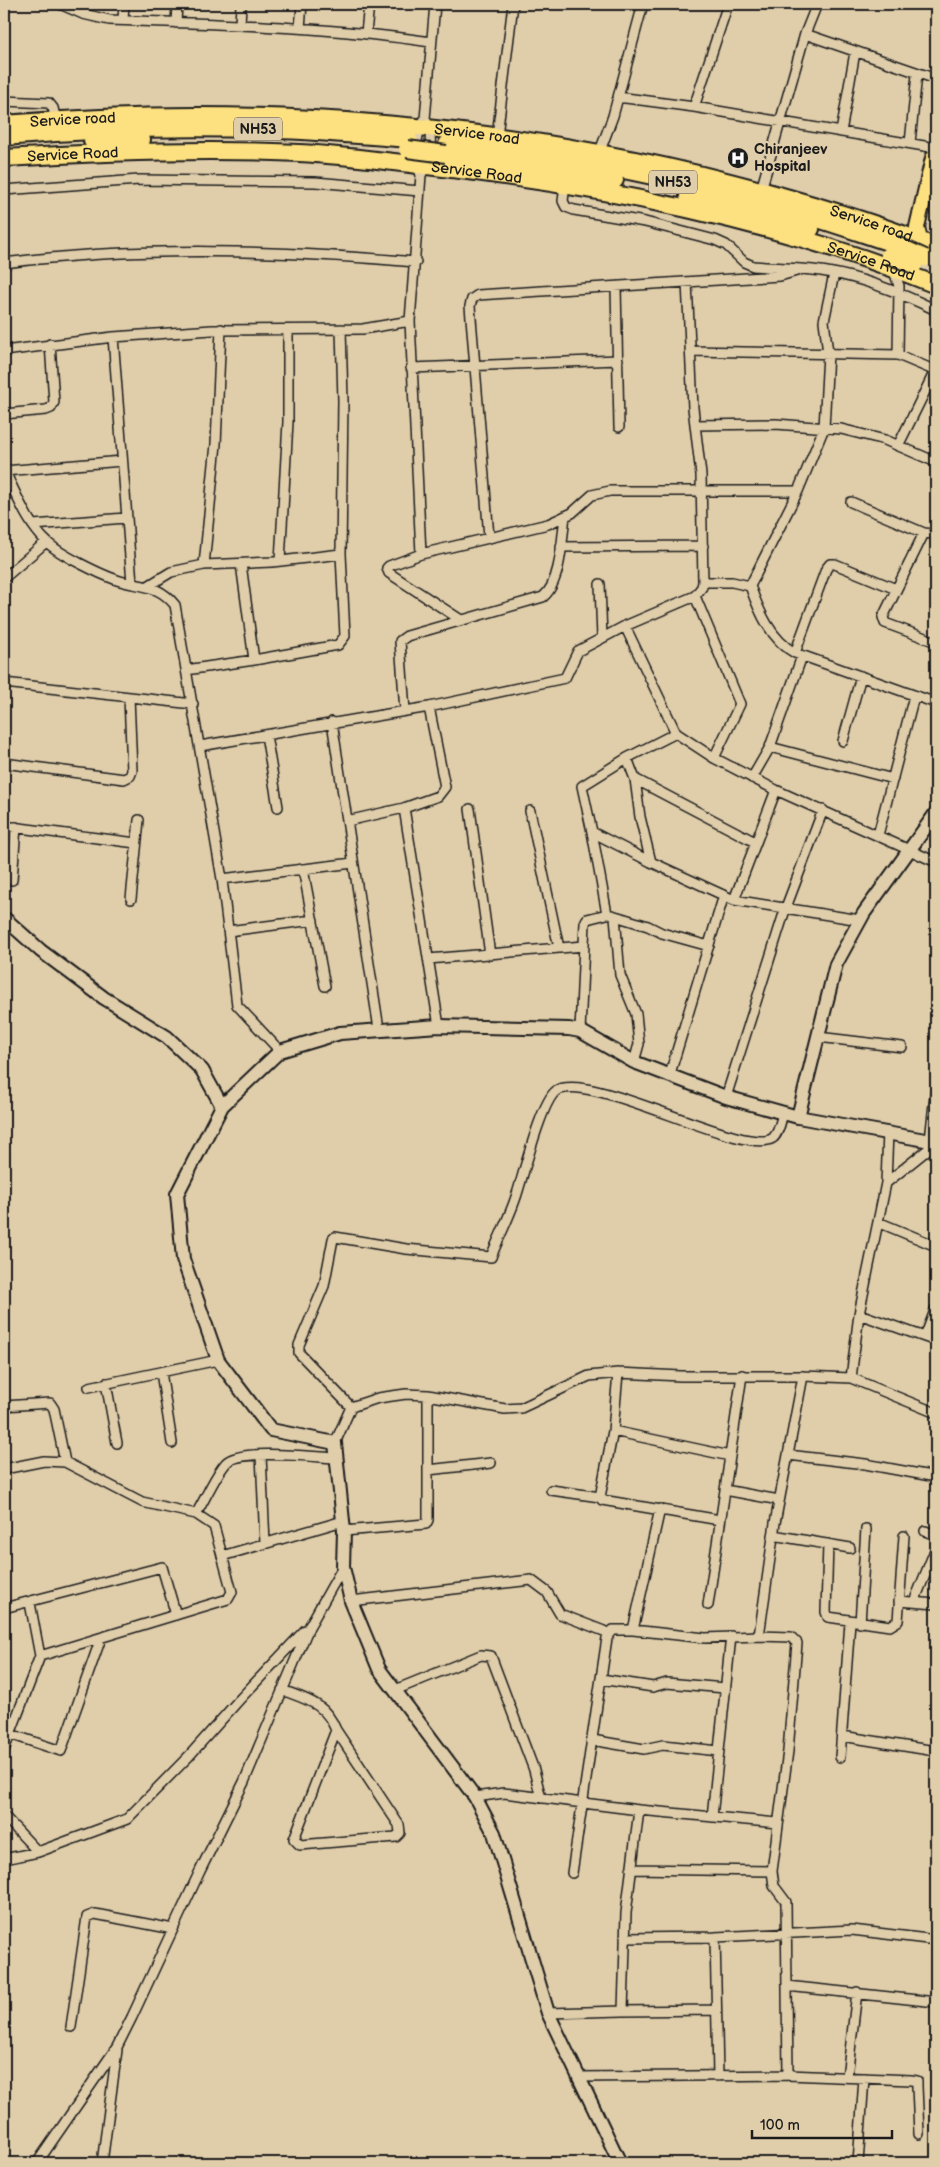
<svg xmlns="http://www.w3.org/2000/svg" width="940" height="2167" viewBox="0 0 940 2167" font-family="'Balsamiq Sans',sans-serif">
<rect width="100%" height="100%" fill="#e0ceab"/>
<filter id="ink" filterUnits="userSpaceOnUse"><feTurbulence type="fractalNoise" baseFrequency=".02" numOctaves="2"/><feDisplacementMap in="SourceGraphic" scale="10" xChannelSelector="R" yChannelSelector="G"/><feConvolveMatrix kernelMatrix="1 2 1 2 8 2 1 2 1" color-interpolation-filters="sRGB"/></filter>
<g filter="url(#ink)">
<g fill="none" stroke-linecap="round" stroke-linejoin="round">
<g stroke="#1c1c1c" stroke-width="12">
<path id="street" d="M60 4 83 14 109 20C217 24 325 26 431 42
M123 20 124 4
M176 23 177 4
M240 25 241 4
M300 28 302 4
M366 33 369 4
M805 34 936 79
M618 97 694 107 936 148
M4 101 49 103 53 108 56 120
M694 107 728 4
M425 119 435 4
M841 132 855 52
M497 136 513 4
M910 143 917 74
M600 151 613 116 643 4
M421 175C414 159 415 133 425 119 434 133 431 160 421 175L410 321 421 554 389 566 387 568 389 573 461 620
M565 185 563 201 566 207 574 210 645 222 715 240 726 245 744 262 753 266C777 268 803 268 827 272 865 278 901 293 936 310
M4 190 139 180 315 182 420 191
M761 190 805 34 817 4
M4 263C140 246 279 250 416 262
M893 268 899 286 898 355
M687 282 693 408 701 475 703 582H732L750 586C759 611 771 640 795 653L936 703
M616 287 619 427
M113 337 132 583
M4 351 113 337 212 330 363 329 410 321
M690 351 898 355 936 371
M411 368 618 360
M4 414 46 410 51 408 54 402 50 344
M695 425 776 424 841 429 885 440 936 462
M898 446 935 371
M4 470C16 493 27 524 47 542 60 555 100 574 117 580 142 588 157 583 175 605L222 879 237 1005 280 1051
M4 471 122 461
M851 502 924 533
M33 525 126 518
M936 530 933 534 924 533 883 617 885 623 936 642
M489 537 470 306 472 299 478 295 780 276 800 270
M561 547 703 546
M421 554 548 524 572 513 592 495 610 491H798
M280 561 288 422V330
M241 564 254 660
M204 565 216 444 221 329
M4 578 46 542
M600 584 602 638
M148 586 171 572 204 565 272 562 341 554
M750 586 798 491 824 428 828 353 824 321 834 274
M695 596 740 704 714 758
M625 626 676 733 714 758 776 790 936 862
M795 653 826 569 830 564H835L896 589
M186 670 254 660 338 645 345 636 341 554 343 401 341 329
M4 683 193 704
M429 707 445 787 438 796 404 808 439 1026
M405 711 400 641 407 636 543 597C561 583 562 538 565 516
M332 722 379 1029
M676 733 627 758 582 786 592 832 651 862 734 900 860 920
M266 735 278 807
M843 741 861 676
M200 746 429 707 565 678 578 651 625 626 695 596 702 587 703 582
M770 747 893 779
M627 758 635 779 755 842
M4 763 124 779 130 776 132 771 129 697
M752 778 770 747 802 656
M635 779 640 817 651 862
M470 809 490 955
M530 811 559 948
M347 821 404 808
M4 826 136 843
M878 835 914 696
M303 869 325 986
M222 879 353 863
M12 880 16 827
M131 899 139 820
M734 900 776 790
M612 915 648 926 662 933 709 946
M615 916 620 975 636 1014 639 1044 634 1062
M228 931 313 920
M428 959 584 946
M580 1031 585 923 587 919 607 914 592 832
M818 1037 902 1047
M669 1077 724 895
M726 1097 785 910 823 810
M930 1140 936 1086
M886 1183 936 1143
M878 1222 936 1246
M859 1314 936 1341
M925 1337 936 1308
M161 1372 172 1443
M851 1378 859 1314 886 1183 888 1132
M106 1383 117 1443
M89 1387 218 1360
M4 1406 50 1403 54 1409 65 1462
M351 1407 299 1353V1345L324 1286 333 1239 335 1237 406 1249 491 1257C499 1237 509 1218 516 1197 523 1177 541 1102 556 1091 589 1069 746 1158 773 1138 779 1133 781 1120 783 1113
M613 1431 618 1373
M335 1443 351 1407 378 1398 406 1394 428 1395 505 1409 521 1408 589 1376 618 1373 681 1376H803L851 1378 936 1413
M261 1455 265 1543
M788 1455 803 1376
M4 1469 44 1461 65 1462 142 1502 196 1514 214 1526 232 1592 228 1599 40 1656
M428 1470 491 1463
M551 1490 600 1497
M725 1490 779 1500
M196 1514C206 1498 214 1477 226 1463 239 1448 315 1457 336 1458
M720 1520 602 1500 600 1497 613 1431 730 1456
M344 1531 426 1524 428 1520V1395
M925 1531 936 1535
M773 1535 850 1548
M828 1544 826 1612 828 1617 890 1626 898 1621 904 1536
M222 1556 343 1521
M351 1601 531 1580 547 1592 560 1614 609 1633
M899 1601 936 1604
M914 1602 936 1548
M708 1605 742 1375
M4 1608 162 1567 176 1615
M860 1623 866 1529
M633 1630 705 1638 759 1636
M601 1679 653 1687 667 1683 725 1688
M282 1690C308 1700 325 1703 336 1730L399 1825 400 1833 396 1837 300 1845 294 1839 336 1730
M395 1690 481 1655 491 1656 534 1770 541 1798
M10 1734 61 1751 101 1638
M842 1736 929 1750
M592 1740 644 1749 663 1745 719 1751
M4 1750 40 1656 30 1603
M840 1757 850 1622
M475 1797 504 1793 639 1810 777 1823
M4 1816 38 1852
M712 1817 731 1636
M4 1859 38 1852 127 1819 189 1756 239 1700 305 1630
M631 1869 772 1871
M572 1873 607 1638 613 1630H633L660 1509
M715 1937 718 2076
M625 1938 715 1937 852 1930 936 1940
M787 1986 936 2002
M623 2011 716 2010
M548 2013 623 2011 626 1913 639 1810
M71 2027 87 1917 95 1914 173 1929
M788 2075 786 1902 774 1886 772 1871 788 1751 797 1643 791 1637 759 1636 775 1523 788 1455 865 1464 936 1477
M579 2077 788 2075 911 2080 917 2081V2086L919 2134
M847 2077 857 1992
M37 2163 117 2047 132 2017 200 1871 244 1782 309 1627 343 1567
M102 2163 117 2050
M858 2163 864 2078"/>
</g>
<g stroke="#1c1c1c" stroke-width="16">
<path id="secondary" d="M4 918 41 951 104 998 167 1037 202 1070 222 1106
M798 1117 836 964 864 913 936 813
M620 2163 548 2013 494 1833 475 1797 379 1669 351 1601 343 1567 344 1531 335 1443 271 1430 218 1360 183 1259 177 1194 222 1106 280 1051 340 1033 439 1026 569 1029 580 1031 634 1062 726 1097 798 1117 936 1142"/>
</g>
<g stroke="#1c1c1c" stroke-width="18">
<path id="primary" d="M916 249 920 240 917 227 933 158 936 154"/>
</g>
<g stroke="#1c1c1c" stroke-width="20">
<g id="highway">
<path id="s1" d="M4 124C259 103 517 123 764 191 822 207 880 224 936 247"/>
<path d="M4 137C95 129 185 126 276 130 320 131 365 136 409 139"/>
<path d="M92 141 142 140"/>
<path d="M447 144C551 153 655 174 756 201 803 213 848 229 894 244"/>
<path d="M446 154 615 180"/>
<path id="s2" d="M4 158C102 152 201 148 299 153 342 155 385 161 427 166 601 186 774 220 936 285"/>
<path d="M688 196 811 229"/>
</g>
</g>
<use href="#street" stroke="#e0ceab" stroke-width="9"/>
<use href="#secondary" stroke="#e0ceab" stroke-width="12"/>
<use href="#primary" stroke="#fde080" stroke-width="14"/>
<use href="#highway" stroke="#fde080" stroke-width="16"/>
<g stroke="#1c1c1c" stroke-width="20" stroke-linecap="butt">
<path id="highway-bridge" d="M407 149 446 154
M894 244 925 258
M889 255 914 265"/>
</g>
<use href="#highway-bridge" stroke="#fde080" stroke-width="16"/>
</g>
</g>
<defs>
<g id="hospital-disc" transform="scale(1.125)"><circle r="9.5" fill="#1c1c1c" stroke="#e0ceab"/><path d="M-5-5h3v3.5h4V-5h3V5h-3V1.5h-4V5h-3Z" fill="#fff"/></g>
</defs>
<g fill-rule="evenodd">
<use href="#hospital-disc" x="738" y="158"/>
</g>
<g text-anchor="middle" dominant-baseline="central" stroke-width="4.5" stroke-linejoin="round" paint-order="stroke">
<g fill="#e0ceab" stroke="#575147" stroke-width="1">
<rect x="234" y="117.5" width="48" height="23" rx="4"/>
<rect x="649" y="170.5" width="48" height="23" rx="4"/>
</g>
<g font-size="14" font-weight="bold" fill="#1c1c1c">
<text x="258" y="129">NH53</text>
<text x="673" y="182">NH53</text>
</g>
<g font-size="15" fill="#1c1c1c" stroke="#e0ceab">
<text stroke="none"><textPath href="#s1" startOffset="69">Service road</textPath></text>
<text stroke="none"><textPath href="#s1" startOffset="474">Service road</textPath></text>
<text stroke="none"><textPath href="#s2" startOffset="69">Service Road</textPath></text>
<text stroke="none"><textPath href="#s2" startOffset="474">Service Road</textPath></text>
<text stroke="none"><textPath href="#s1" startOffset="879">Service road</textPath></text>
<text stroke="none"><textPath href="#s2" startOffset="879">Service Road</textPath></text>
</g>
<g font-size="15" font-weight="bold" fill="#1c1c1c" stroke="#e0ceab" text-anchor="start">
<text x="754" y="149">Chiranjeev<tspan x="754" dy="17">Hospital</tspan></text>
</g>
</g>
<rect width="940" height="2167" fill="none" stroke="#e0ceab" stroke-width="20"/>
<rect x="10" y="10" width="920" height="2147" fill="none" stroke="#1c1c1c" stroke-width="2" filter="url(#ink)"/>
<path d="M752 2130v8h140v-8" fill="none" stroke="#1c1c1c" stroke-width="2.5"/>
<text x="760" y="2130" font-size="15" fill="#1c1c1c" stroke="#e0ceab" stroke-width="4" paint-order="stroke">100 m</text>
</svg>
